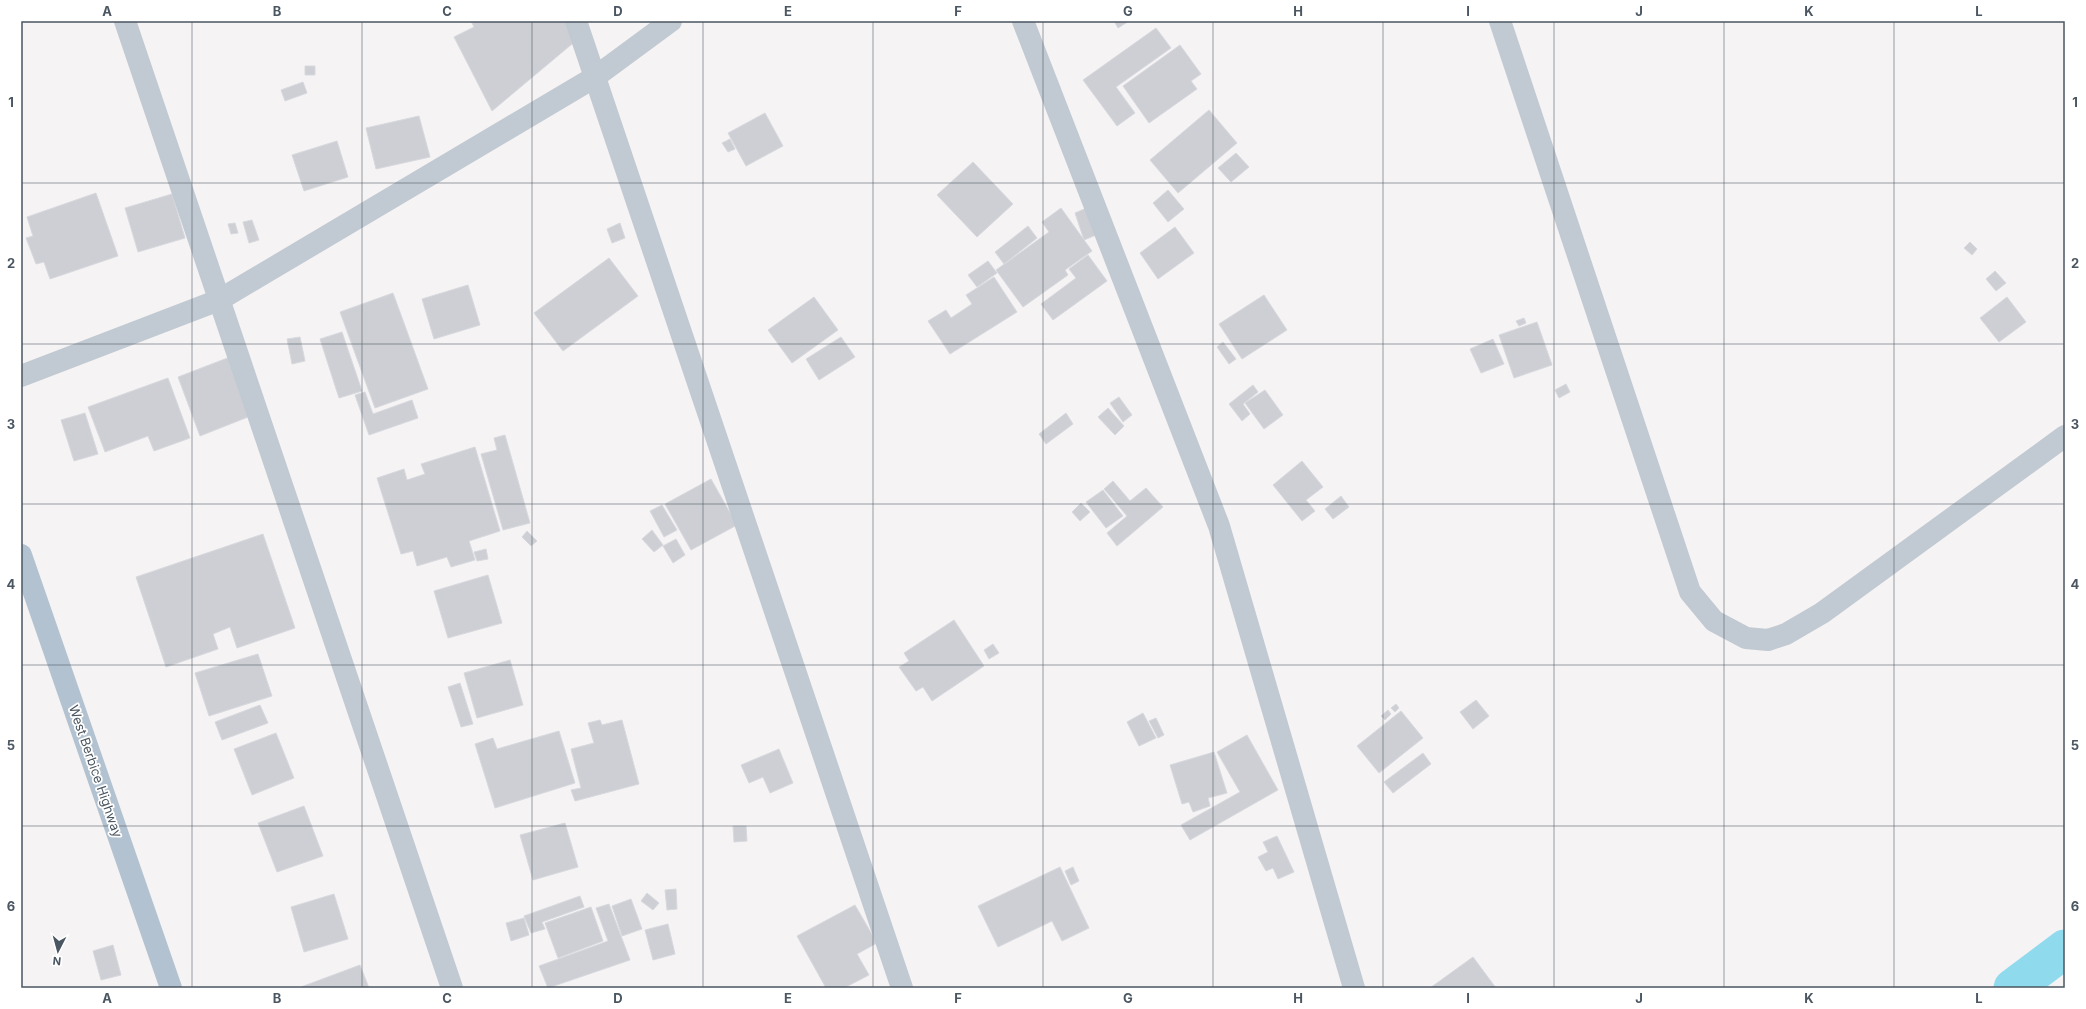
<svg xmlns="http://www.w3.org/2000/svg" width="2086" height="1009" viewBox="0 0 2086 1009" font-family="Inter,sans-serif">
<rect width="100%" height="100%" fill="#f5f3f3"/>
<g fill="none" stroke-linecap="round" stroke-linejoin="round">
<path stroke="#90daee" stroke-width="39" d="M2013 988 2065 949"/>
</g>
<path fill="#cdcfd5" stroke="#d7d9de" d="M471 21H570L578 39 492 111 454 37 474 27Z
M1114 21H1129L1118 28Z
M1156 28 1171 48 1116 87 1135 113 1117 126 1083 80Z
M1180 45 1201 74 1191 81 1197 89 1149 123 1123 86Z
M305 66H315V75H305Z
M303 82 307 93 285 101 281 90Z
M1209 110 1237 143 1178 193 1150 160Z
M765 113 783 146 746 166 728 133Z
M419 116 430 157 376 169 366 128Z
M730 139 735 149 728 152 722 143Z
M337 141 348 177 304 191 292 155Z
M1236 153 1249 167 1231 182 1218 168Z
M973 162 1013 204 977 237 937 195Z
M1168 190 1184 209 1168 222 1153 203Z
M96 193 118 256 50 279 44 262 36 264 26 238 33 236 27 217Z
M172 194 185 238 138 252 125 208Z
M1091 206 1101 233 1084 240 1075 213Z
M1061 208 1092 251 1065 270 1068 275 1023 307 996 270 1049 232 1042 222Z
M252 220 259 240 249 243 243 222Z
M235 223 238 233 231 234 228 224Z
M620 223 625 238 612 243 607 229Z
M1028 226 1037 238 1004 264 995 252Z
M1175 227 1194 253 1158 279 1140 253Z
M1970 242 1977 249 1972 255 1964 248Z
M1088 255 1107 281 1053 320 1041 304 1076 278 1069 269Z
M609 258 638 296 563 351 534 313Z
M988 261 997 273 977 287 968 275Z
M1995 271 2006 283 1996 291 1986 279Z
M994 277 1017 312 950 354 928 321 946 310 951 318 972 304 966 295Z
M468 285 480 325 434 339 422 299Z
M393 293 428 389 375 408 340 312Z
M1264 295 1287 330 1242 359 1219 324Z
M814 297 838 330 792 363 768 330Z
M2007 297 2026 322 1999 342 1980 318Z
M1524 318 1526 323 1519 326 1516 321Z
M1537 322 1552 365 1514 378 1499 335Z
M342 332 362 391 339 398 320 339Z
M300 337 305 361 292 364 287 339Z
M841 337 855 357 819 380 806 359Z
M1493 339 1504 364 1481 373 1470 349Z
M1223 342 1236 359 1229 364 1217 347Z
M230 357 253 415 200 436 178 377Z
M168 378 190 438 154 451 148 436 105 452 88 407Z
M1566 384 1570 392 1559 398 1555 390Z
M1253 385 1258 392 1243 404 1250 414 1242 421 1229 404Z
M1265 390 1283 415 1264 429 1245 403Z
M365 392 373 414 412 400 418 418 369 435 355 395Z
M1119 397 1132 415 1123 422 1110 403Z
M1108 408 1124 426 1115 435 1098 417Z
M85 413 98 454 74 461 61 420Z
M1066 413 1073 424 1046 444 1039 434Z
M505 435 530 523 503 530 481 454 497 450 494 438Z
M475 447 500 531 469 541 475 560 451 567 447 557 417 566 413 551 401 554 377 478 404 469 407 480 425 474 421 464Z
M1302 461 1323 487 1306 500 1315 511 1302 521 1273 485Z
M711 479 737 525 691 550 665 504Z
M1113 481 1130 501 1146 488 1163 507 1117 546 1107 533 1127 516 1104 489Z
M1103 490 1123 516 1106 528 1086 502Z
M1341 496 1349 507 1333 519 1325 509Z
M1081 503 1090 512 1080 521 1072 512Z
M662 505 677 530 664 537 650 511Z
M652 530 663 545 654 552 642 539Z
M527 531 537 541 531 546 522 537Z
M263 534 295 628 237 648 230 627 213 634 218 649 166 667 136 577Z
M676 539 685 555 673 563 663 546Z
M486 549 488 559 477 561 474 552Z
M488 575 502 623 448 638 434 591Z
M954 620 984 666 932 701 923 687 916 691 899 667 909 661 904 653Z
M993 644 999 653 989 659 984 650Z
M258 654 272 696 209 716 195 673Z
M510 660 523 705 477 718 464 673Z
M460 683 473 724 461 727 448 687Z
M1476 700 1489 716 1473 729 1460 712Z
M1396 704 1399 708 1395 712 1391 708Z
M260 705 268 723 222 740 215 722Z
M1388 710 1391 714 1385 720 1381 716Z
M1401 711 1423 738 1379 773 1357 746Z
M1143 713 1156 738 1139 746 1127 722Z
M1156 718 1164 735 1158 738 1149 721Z
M600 720 602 725 622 720 639 784 575 801 571 790 581 788 571 749 594 743 588 723Z
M559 731 575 783 495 808 475 744 493 738 497 749Z
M276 733 294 778 252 795 234 749Z
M1247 735 1278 790 1190 840 1181 825 1240 792 1217 752Z
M779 749 793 783 770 793 763 777 749 783 741 765Z
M1214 752 1227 793 1208 798 1210 806 1193 812 1189 802 1182 804 1170 765Z
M1423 753 1431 764 1393 793 1384 782Z
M304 806 323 856 277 872 258 823Z
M565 823 578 867 533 880 520 835Z
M733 826H746L747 841 734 842Z
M1277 836 1294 872 1278 879 1273 868 1266 871 1258 857 1268 852 1263 842Z
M1060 867 1089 928 1062 941 1052 921 998 947 978 906Z
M1073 867 1079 881 1071 885 1065 871Z
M676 889 677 909 667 910 665 890Z
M647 893 659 903 653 910 641 901Z
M334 894 348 939 304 952 291 907Z
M580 896 584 907 542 922 545 929 531 933 524 916Z
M631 899 642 929 622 936 612 906Z
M609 904 630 960 548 988 539 966 608 941 596 908Z
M855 905 877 943 857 954 869 975 844 988H826L797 936Z
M591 907 603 941 558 958 545 923Z
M524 918 529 935 511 941 506 923Z
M668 924 675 954 653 960 645 930Z
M113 945 121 975 101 980 93 951Z
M1473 957 1496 988H1430Z
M360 965 369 988H302L301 987Z"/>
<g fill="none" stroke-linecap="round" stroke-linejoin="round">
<path stroke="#c1cad2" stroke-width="22" d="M125 21 452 988
M576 21 902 988
M1023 21 1219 526 1354 988
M1500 21 1690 592 1714 621 1746 638 1768 640 1786 634 1822 613 2065 436
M21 376 219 300 595 77 671 21"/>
<path stroke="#b3c2d1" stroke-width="22" d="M21 555 171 988"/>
</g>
<path fill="none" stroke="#4a5661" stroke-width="1" stroke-opacity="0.55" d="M192 21V988M362 21V988M532 21V988M703 21V988M873 21V988M1043 21V988M1213 21V988M1383 21V988M1554 21V988M1724 21V988M1894 21V988M21 183H2065M21 344H2065M21 504H2065M21 665H2065M21 826H2065"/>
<g text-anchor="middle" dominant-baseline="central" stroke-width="3.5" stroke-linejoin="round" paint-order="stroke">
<g font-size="13" fill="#4a5661" stroke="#fff">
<text transform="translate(96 771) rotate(71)">West Berbice Highway</text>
</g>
</g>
<rect width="2086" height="1009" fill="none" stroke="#ffffff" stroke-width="44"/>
<g transform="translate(58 951) rotate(186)" stroke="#ffffff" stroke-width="3" paint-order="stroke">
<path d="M0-3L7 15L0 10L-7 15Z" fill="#4a5661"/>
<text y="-6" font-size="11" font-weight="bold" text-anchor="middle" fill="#4a5661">N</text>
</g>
<rect x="22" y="22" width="2042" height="965" fill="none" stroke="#4a5661" stroke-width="1.5"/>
<g font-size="13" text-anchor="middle" font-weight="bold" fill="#4a5661">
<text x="107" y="16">A</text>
<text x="277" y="16">B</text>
<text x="447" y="16">C</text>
<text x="618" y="16">D</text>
<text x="788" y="16">E</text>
<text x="958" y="16">F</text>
<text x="1128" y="16">G</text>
<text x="1298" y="16">H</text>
<text x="1468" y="16">I</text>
<text x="1639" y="16">J</text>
<text x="1809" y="16">K</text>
<text x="1979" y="16">L</text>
<text x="11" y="107">1</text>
<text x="2075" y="107">1</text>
<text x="11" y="268">2</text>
<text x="2075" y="268">2</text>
<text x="11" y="429">3</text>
<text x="2075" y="429">3</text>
<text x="11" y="589">4</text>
<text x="2075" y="589">4</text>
<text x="11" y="750">5</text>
<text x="2075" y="750">5</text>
<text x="11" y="911">6</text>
<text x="2075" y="911">6</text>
<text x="107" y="1003">A</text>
<text x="277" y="1003">B</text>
<text x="447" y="1003">C</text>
<text x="618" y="1003">D</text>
<text x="788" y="1003">E</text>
<text x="958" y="1003">F</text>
<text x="1128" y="1003">G</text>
<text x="1298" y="1003">H</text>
<text x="1468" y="1003">I</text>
<text x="1639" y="1003">J</text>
<text x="1809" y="1003">K</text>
<text x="1979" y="1003">L</text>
</g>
</svg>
